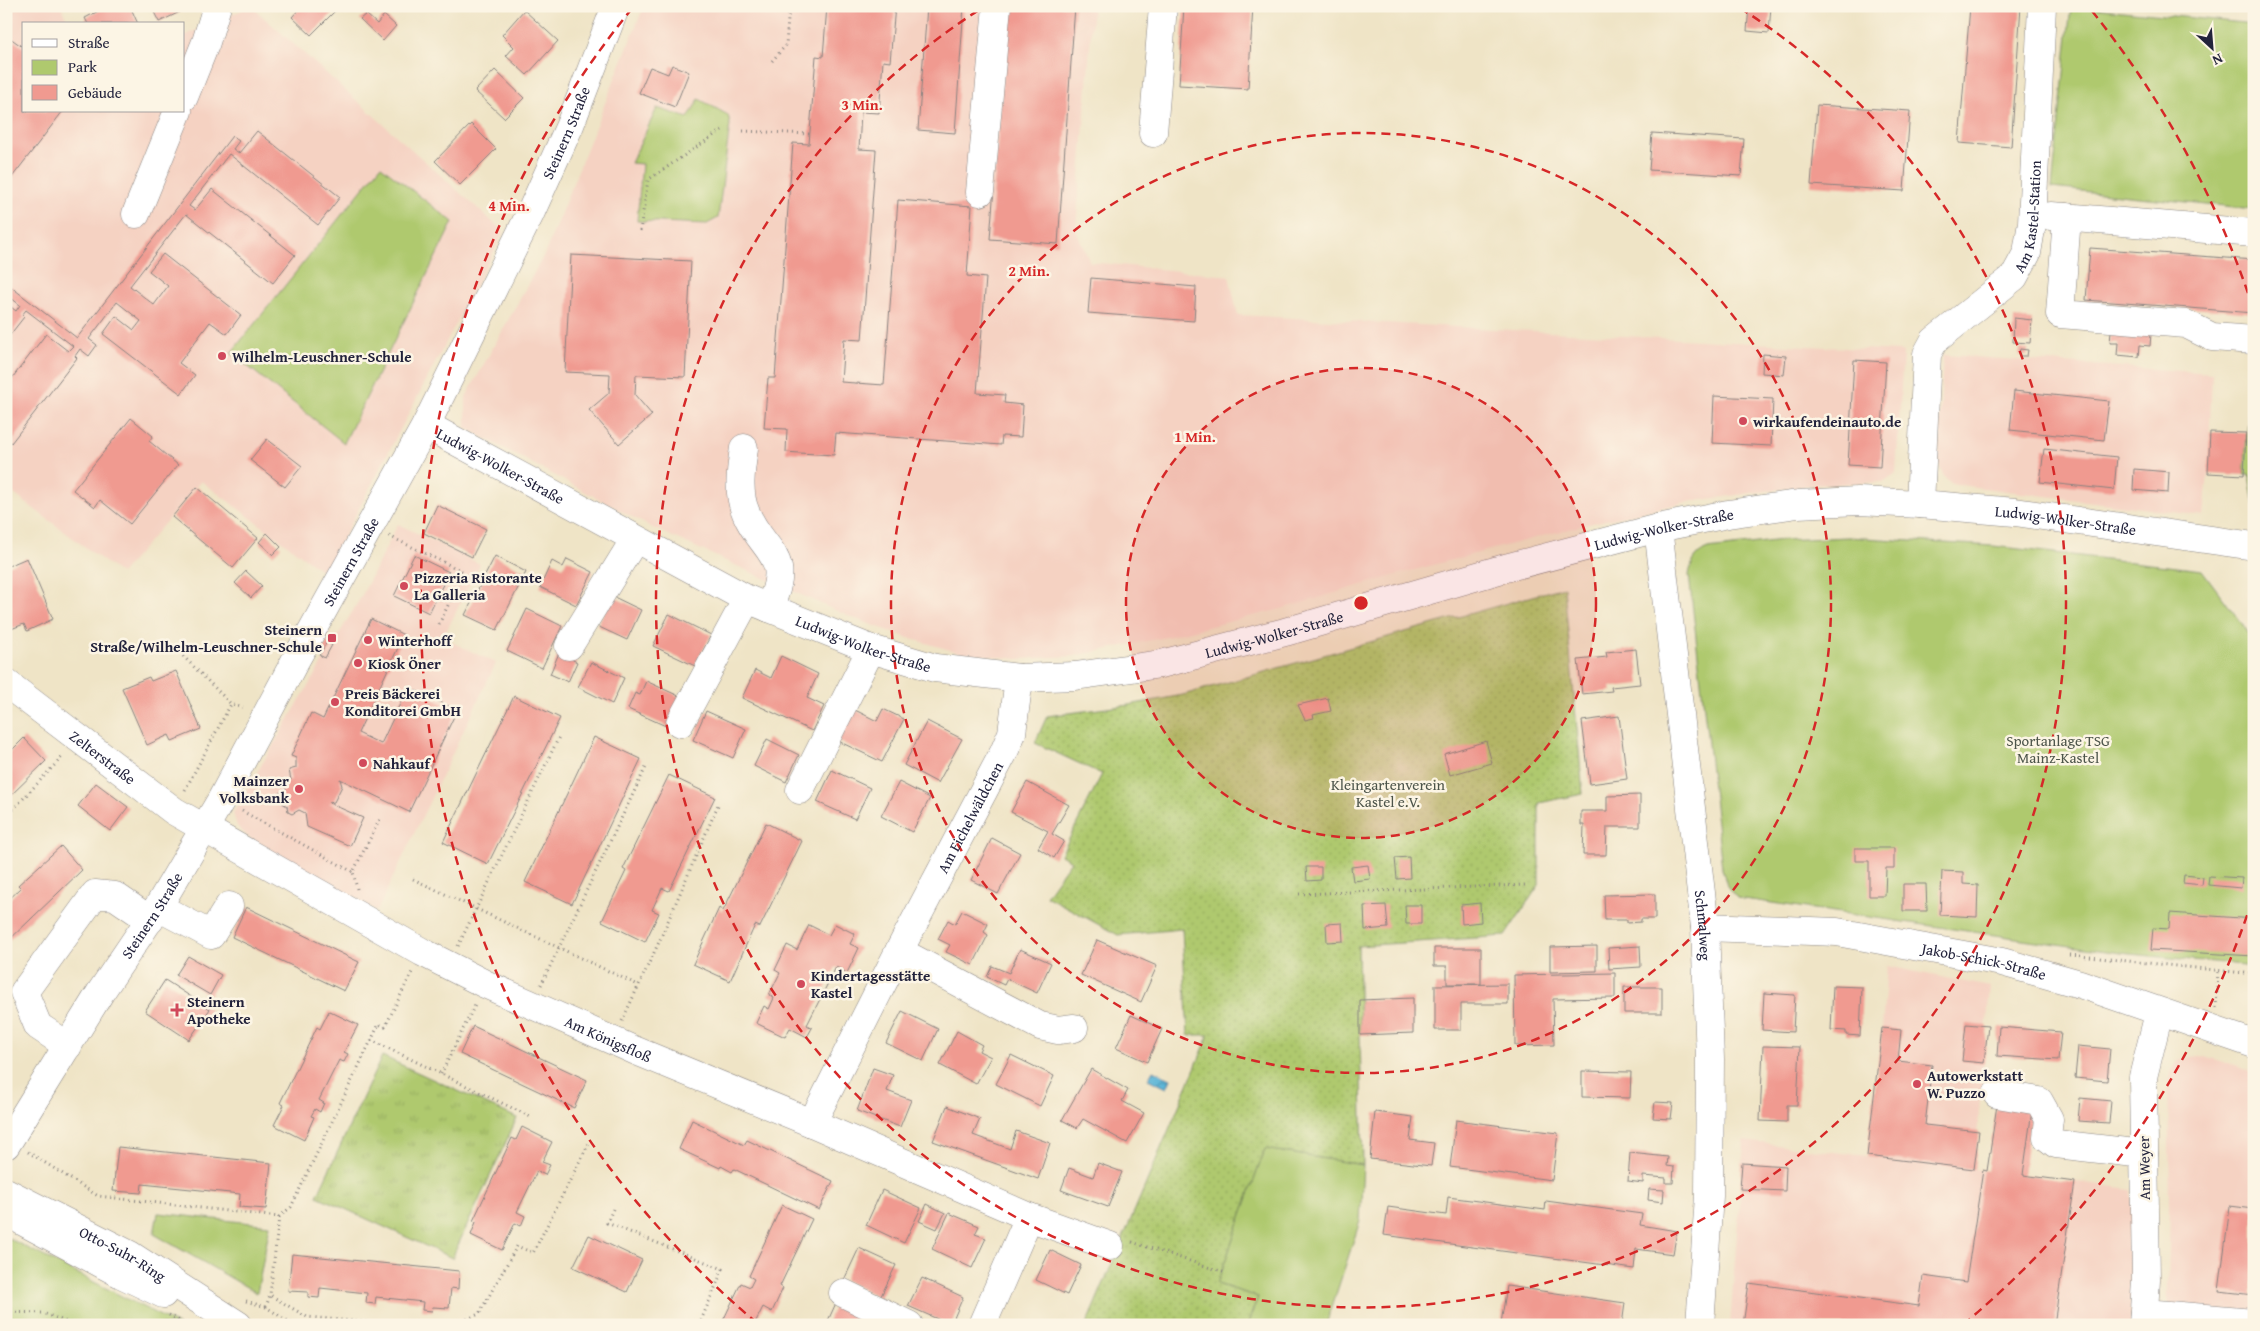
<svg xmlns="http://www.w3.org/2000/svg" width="2260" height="1331" viewBox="0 0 2260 1331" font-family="'Gentium Book Plus',serif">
<defs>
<pattern id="grass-tufts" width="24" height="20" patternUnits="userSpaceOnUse" patternTransform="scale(1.25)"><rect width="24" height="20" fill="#afc96e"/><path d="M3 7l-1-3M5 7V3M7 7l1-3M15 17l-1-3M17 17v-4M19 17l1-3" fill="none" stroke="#96ac60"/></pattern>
<pattern id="garden-dots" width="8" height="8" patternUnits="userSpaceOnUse" patternTransform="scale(1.25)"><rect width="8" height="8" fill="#afc96e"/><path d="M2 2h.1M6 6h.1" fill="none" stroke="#96ac60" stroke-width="1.8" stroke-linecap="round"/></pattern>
<pattern id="water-waves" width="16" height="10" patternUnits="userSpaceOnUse" patternTransform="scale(1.25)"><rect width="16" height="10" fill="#59b4d7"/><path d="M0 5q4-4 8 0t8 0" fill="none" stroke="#4992b0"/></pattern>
</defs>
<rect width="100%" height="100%" fill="#fcf5e5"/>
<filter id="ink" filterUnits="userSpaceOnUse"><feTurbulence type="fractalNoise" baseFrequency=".02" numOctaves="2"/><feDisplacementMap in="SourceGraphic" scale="10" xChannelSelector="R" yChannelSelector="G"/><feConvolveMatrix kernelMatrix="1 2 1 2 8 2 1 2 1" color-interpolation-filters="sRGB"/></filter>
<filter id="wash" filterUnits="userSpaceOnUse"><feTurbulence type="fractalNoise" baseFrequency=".0096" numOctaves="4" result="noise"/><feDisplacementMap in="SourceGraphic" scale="20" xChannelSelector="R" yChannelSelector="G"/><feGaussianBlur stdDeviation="1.12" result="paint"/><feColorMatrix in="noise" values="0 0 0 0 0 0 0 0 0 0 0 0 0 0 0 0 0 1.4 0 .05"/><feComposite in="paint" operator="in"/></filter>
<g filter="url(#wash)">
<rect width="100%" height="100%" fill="#efe4c6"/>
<path fill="#f5d2c2" d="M6 6H61L69 24H24V111H184V36L251 6 504 232 325 573 201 481 121 574 6 488Z
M644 6H1093L1076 230 1090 262 1229 276 1238 315 1899 351 1903 353 1896 473 1883 482 1811 485 1686 502 1580 526 1399 574 1281 609 1162 638 1074 656 1018 659 961 653 905 637 848 616 651 527 466 428V397L545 253Z
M1943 355 2212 373 2208 473 2204 516 1952 484 1943 475 1938 462Z
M398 524 480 564 443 638 496 663 377 911 248 837 237 826 233 813 361 597Z
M1887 966 1990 987 1974 1169 2131 1189 2134 1237 2130 1325H1730L1744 1141 1867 1156 1882 1028Z
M2201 1056 2254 1072V1325H2167L2170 1205 2168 1083 2171 1071 2178 1061 2189 1057Z"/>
<path fill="url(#grass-tufts)" stroke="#687654" d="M2251 376H2254V505L2249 475H2244Z
M382 1056 517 1118 452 1258 317 1196Z"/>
<path fill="#afc96e" stroke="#687654" d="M2071 6 2254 24V209L2052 188Z
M699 99 728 115 730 124 718 218 707 224 637 221 642 164 631 163 657 108 688 118Z
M381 166 453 222 344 443 231 353Z
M1848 537 1993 546 2202 570 2254 640V966L2120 953 1737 898 1727 886 1722 868 1689 575C1691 563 1696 553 1708 549L1782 540Z
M1265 1149 1363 1165 1360 1221 1326 1325H1247L1258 1297 1217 1284Z
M158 1213 270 1225 257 1293 154 1234Z
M6 1237 178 1325H6Z"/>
<path fill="url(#garden-dots)" stroke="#687654" d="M1564 587 1583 794 1539 803V885L1505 936 1358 946 1363 1165 1265 1149 1217 1284 1258 1297 1247 1325H1086L1209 1035H1188L1182 929 1118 935 1046 896 1071 861 1061 855 1102 774 1035 743 1047 716 1129 705 1183 695Z"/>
<path fill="url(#water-waves)" stroke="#3e6b89" d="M1153 1070 1171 1079 1167 1088 1148 1079Z"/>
<g id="blocks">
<path fill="#f09a90" d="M108 6H130L138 24H88L85 18Z
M151 6H187L188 8 159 22Z
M302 6H340L311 35 292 17Z
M827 6H895L890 62 883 61 879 113 861 112 859 149 876 150 862 340 844 339 841 382 884 385 898 200 972 206 967 276 986 278 977 393 1005 395 1004 403 1023 405 1021 437 1002 436 1001 445 836 433 834 455 799 453 786 452 787 429 764 428 768 378H775L793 143 809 144 816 56 823 57Z
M927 6H964L955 133 918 130Z
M1008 6H1075L1058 244 990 239Z
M1184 6H1253L1248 89 1179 85Z
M1749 6H1771L1769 33 1747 31Z
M1970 6H2021L2011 147 1959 143Z
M524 10 558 41 527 75 506 56 514 47 502 35Z
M366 14 377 24 384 15 396 26 383 41 360 19Z
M6 35 24 48V111H63L6 185Z
M672 65 689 72 675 107 639 93 650 67 668 74Z
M495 70 524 98 504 118 475 91Z
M1817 105 1910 111 1904 191 1811 185Z
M471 124 496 149 460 185 435 161Z
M257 131 340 197 318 225 229 154 189 206 195 210 212 189 295 255 273 283 186 214 130 286 154 305 168 286 149 271 163 254 241 315 227 334 210 322 179 363 195 375 181 394 103 334 116 316 134 330 141 321 117 302 89 339 97 345 89 356 80 349 75 356 77 358 11 443 6 439V386L46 334 68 351 73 346 26 310 22 315 24 317 6 340V303L16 311 20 305 6 294V283L77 338 232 136 239 141 233 149 239 153Z
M1652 133 1744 139 1741 176 1649 170Z
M2090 248 2254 260V313L2086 300Z
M571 255 691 261 685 377 636 375 635 395 652 415 619 444 589 410 609 393 610 374 565 372Z
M1091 278 1196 287 1194 321 1088 313Z
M2014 318 2032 320 2030 343 2013 342Z
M2111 331 2151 334 2150 346 2140 345 2139 357 2117 355 2118 343H2110Z
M2020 349 2028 350 2027 356H2019Z
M1763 354 1786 356 1784 375 1762 373Z
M1854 360 1886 362 1880 467 1848 465Z
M2014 391 2109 401 2104 440 2010 430Z
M1714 396 1773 399 1771 446 1712 443Z
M131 418 153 436 149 441 178 465 130 524 100 500 95 507 73 490Z
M2210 432 2246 433 2244 475 2208 473Z
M267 439 302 466 285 487 250 460Z
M2044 449 2117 457 2114 490 2040 482Z
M2134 469 2169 472 2168 493 2133 490Z
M197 487 258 538 233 568 172 517Z
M437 505 486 529 472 557 424 533Z
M267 533 281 547 273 555 259 542Z
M414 555 449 572 429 613 394 596Z
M495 556 526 572 497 630 465 615Z
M27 558 53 619 27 631 24 624 6 631V567Z
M567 559 593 572 576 605 540 587 552 561 563 567Z
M246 571 262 586 251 598 235 583Z
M612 596 641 610 627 640 597 626Z
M527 609 562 626 542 668 507 651Z
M669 614 711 635 695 666 653 646Z
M371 619 404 635 358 733 381 744 408 687 457 710 409 812 340 779 342 786 334 802 329 803 363 818 350 846 307 827 305 813 299 810 292 814 288 812 287 806 279 801V793L286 789 285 781 291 780 289 770 296 768V758L291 756 311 713 323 719Z
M327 642 332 645 325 658 319 655Z
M1636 649 1640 684 1611 687 1612 691 1582 694 1578 660 1607 657 1606 652Z
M559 653 577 662 568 682 550 674Z
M781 656 818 674 807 698 824 706 812 731 742 698 755 670 771 678Z
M591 662 624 678 612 704 578 687Z
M176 671 201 729 172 741 169 735 147 745 122 688 149 677 151 681Z
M646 681 681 697 668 727 628 709 635 693 640 695Z
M514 696 560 718 488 864 443 842Z
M1328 698 1331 711 1313 715 1314 718 1305 720 1298 705Z
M853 709 877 721 883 709 904 719 882 762 838 741Z
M706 711 746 729 733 758 693 740Z
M1619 716 1627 779 1590 784 1582 721Z
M927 721 962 739 938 783 904 765Z
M594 737 641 759 572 904 525 882Z
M24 738 46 761 6 800V756Z
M767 739 799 755 786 782 754 766Z
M1486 741 1492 763 1450 775 1444 754Z
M832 770 870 788 855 819 817 802Z
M669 775 715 797 669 891 662 888 652 910 659 913 645 942 602 921 626 871 623 869Z
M899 782 930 798 912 832 881 816Z
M1027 782 1069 805 1052 834 1064 841 1054 858 1038 848 1048 831 1011 812Z
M96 783 128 807 110 831 78 806Z
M1640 795V827H1607L1606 855H1583L1584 825H1581V811H1607V796Z
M766 823 802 841 760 927 755 925 730 981 693 964 719 908 723 911Z
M992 838 1020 853 998 894 971 880Z
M61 846 82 870 6 943V902L21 888 18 885Z
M1855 848H1894V868H1886L1885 896H1869V861H1855Z
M1409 857 1410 878 1397 879 1395 858Z
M1368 865 1370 879 1353 881 1351 867Z
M1306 867H1321V880L1307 881Z
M1942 871 1963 872V884L1978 885 1977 917 1940 915Z
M2184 875 2203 877 2202 885 2183 883Z
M2209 876 2242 878 2241 888 2208 885Z
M1903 884H1926L1927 911H1903Z
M1655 894V919H1641V922L1627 923V920H1605L1604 895Z
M1480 903 1481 922 1462 924 1461 905Z
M1386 905 1388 928 1365 930 1364 906Z
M1405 905H1421V924H1406Z
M246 907 359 962 344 991 232 937Z
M962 911 988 924 984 932 988 935 973 965 946 952 950 945 938 939 948 920 955 924Z
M2170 913 2254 919V956L2151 950 2153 928 2169 929Z
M1342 923 1343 941 1327 942 1326 924Z
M835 924 855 934 850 944 859 948 847 973 836 967 807 1025 812 1028 807 1037 790 1028 785 1037 756 1023 764 1006 769 1009 774 998 769 995 780 973 775 970 787 945 797 950 809 925 829 935Z
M1097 940 1157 966 1141 1002 1081 975Z
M1597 946V971L1550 972V947Z
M1640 946 1641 967 1609 969 1608 948Z
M1434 948H1481V984H1447V966H1434Z
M1020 949 1051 963 1037 993 1007 979 1004 985 987 977 992 966 1009 973Z
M188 956 221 975 210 995 176 975Z
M1615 973V998L1553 999 1554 1045 1515 1046 1514 975Z
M165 980 210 1009 189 1040 145 1011Z
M1508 984V1004H1461V1030H1435V985Z
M1833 986 1862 987 1860 1036 1846 1035V1031L1831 1030Z
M1624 987H1662V1013H1624Z
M1764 993 1795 995 1793 1032 1762 1030Z
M1413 998V1033L1360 1035V1000Z
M329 1011 358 1025 344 1052 348 1054 344 1062 339 1060 319 1100 324 1103 320 1112 315 1109 311 1116 314 1117 304 1140 274 1125 284 1105 280 1103 317 1027 320 1029Z
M902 1011 938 1029 923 1061 886 1043Z
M1131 1015 1162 1029 1147 1062 1116 1048Z
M1966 1024 1988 1026 1984 1063 1962 1061Z
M473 1026 587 1080 574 1108 460 1054Z
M1999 1027 2061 1032 2058 1060 1997 1056Z
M1882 1028 1901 1030 1898 1061 1932 1065 1925 1125 1979 1131 1974 1169 1867 1156Z
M957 1031 982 1045 979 1051 991 1057 976 1084 940 1065Z
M1763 1046 1800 1047 1797 1105H1787V1122L1760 1121Z
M2078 1046 2110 1049 2107 1081 2075 1078Z
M1011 1055 1054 1076 1040 1106 996 1084Z
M873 1068 893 1075 887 1091 911 1100 900 1127 857 1111Z
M1091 1069 1128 1090 1122 1101 1144 1113 1127 1143 1083 1119 1077 1128 1062 1120Z
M1582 1071 1631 1072 1630 1098 1582 1097Z
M2080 1098 2111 1101 2109 1123 2078 1121Z
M1655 1102 1673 1103 1671 1119 1653 1118Z
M1997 1105 2032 1110 2023 1175 2075 1182 2054 1325H1743L1749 1283 1919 1306 1923 1276 1966 1282 1983 1170 1987 1171Z
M947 1106 980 1119 973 1135 1010 1149 1016 1131 1050 1143 1038 1179 933 1141Z
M1375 1112 1413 1117 1410 1140 1434 1143 1431 1166 1370 1159Z
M692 1120 744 1145 747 1140 833 1181 819 1210 734 1169 732 1172 721 1166 720 1168 679 1149Z
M1456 1120 1558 1133 1552 1180 1450 1167Z
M522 1127 552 1142 542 1162 550 1165 545 1175 537 1171 517 1212 525 1216 521 1226 515 1223 502 1250 471 1235 476 1222 473 1221 512 1138 516 1140Z
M118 1147 271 1163 266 1209 239 1207 240 1194 142 1184 141 1193 113 1191Z
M1630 1153 1668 1157 1667 1166 1674 1167 1673 1183H1666V1178L1643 1176V1183L1628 1181Z
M1098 1163 1122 1172 1108 1207 1061 1190 1069 1168 1093 1177Z
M1742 1163 1786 1166 1785 1191 1740 1189Z
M1649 1189 1664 1190 1663 1202 1648 1200Z
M882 1190 921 1208 904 1243 866 1225Z
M1448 1197 1545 1210 1546 1201 1642 1214 1640 1225 1677 1231 1673 1254 1636 1249 1634 1269 1384 1235 1388 1207 1446 1215Z
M927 1204 945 1213 937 1229 919 1221Z
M782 1205 812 1219 780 1286 783 1288 772 1312 763 1307 754 1325H721L741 1283 750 1287 754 1279 749 1276Z
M2230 1206 2254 1209V1295L2219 1291Z
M949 1213 979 1226 975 1234 986 1238 972 1268 932 1249Z
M589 1235 642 1260 627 1292 573 1267Z
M859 1248 896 1265 880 1298 844 1280Z
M1050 1250 1081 1265 1067 1295 1036 1280Z
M292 1254 459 1271 458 1289 451 1288 449 1308 433 1307 432 1311 422 1310 423 1302 376 1297 375 1304 366 1303 367 1293 320 1288 319 1298 308 1297V1292L288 1291Z
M922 1278 963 1297 951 1325 908 1306Z
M1507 1286 1625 1303 1622 1325 1501 1323Z
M836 1303 871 1318 868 1325H826Z"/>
</g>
</g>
<g filter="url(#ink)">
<use href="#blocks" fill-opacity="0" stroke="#888380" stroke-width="1"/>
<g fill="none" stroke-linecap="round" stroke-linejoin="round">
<g stroke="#888380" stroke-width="29">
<g id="minor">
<path d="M184 97 206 42 217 6"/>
<path d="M1153 133 1163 6"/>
<path d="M980 192 997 6"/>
<path d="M136 214 178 111"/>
<path d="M2051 216 2254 233"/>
<path d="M2067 217 2060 314 2186 324 2212 337 2254 340"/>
<path id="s1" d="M426 425 747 599 871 649 935 668 1019 678 1075 676 1161 664 1285 632 1509 567 1658 528 1728 514 1798 504 1858 501 1920 504 2015 512 2254 546"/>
<path d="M744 448C741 469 737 493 746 513 764 555 794 554 769 608"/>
<path id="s2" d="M1920 504 1927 354 1934 341 2014 277 2027 253 2032 223 2042 6"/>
<path id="s3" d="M1658 528 1705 927 1710 1059 1709 1196 1700 1325"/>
<path d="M569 646 635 539"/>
<path id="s4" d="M6 683 174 811 422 952 485 984 634 1050 812 1123 1029 1217 982 1325"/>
<path d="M680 723 747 599"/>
<path d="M800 790 871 649"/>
<path d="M158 907 211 935 229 906"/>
<path id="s5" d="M1705 927 1837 932 2002 962 2080 984 2254 1044"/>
<path d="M899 951 1040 1026 1058 1030 1074 1028"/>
<path d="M68 1046 38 1026 24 992 95 894 115 896 150 920"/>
<path d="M1997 1094 2039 1101 2049 1119 2047 1137 2056 1144 2144 1154"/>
<path id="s6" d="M812 1123 899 951 1004 752 1012 733 1019 678"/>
<path id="s7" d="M6 1145 100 993 158 907 221 800 295 661 426 425 530 214 570 125 616 6"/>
<path id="s8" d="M6 1192 130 1255 238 1325"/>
<path d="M1029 1217 1110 1246"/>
<path d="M22 1221 121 1274 163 1294"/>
<path d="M843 1293 909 1325"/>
<path d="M2144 1313 2254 1322"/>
<path d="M2143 1325 2146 1280 2143 1077 2159 1013"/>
</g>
</g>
<path stroke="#888380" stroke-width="3" stroke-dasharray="1 4" stroke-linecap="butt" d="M772 61 786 45 789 6
M743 131 810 134
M640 231 648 180 722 130
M389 536 464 572 439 624
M183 656 231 704
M185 790 231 704 243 708
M242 811 353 872
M6 817 64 755
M413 879 638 985
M357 889 353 872 380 819
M1299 894 1525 885
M458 946 559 737
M2070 955 2254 974
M541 985 646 767
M2216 1008 2218 971
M622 1021 659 942 718 805
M371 1040 533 1118
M441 1074 475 1005
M28 1152 98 1196 279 1217 270 1295 307 1317 399 1325
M613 1209 607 1223 723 1269 699 1325
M279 1217 291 1207 379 1024 385 1027 412 972
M1132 1242 1226 1273
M246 1301 266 1307 294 1325
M266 1307 270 1295
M6 1312 43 1313 75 1325
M169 1315 187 1325
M453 1325 479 1314 517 1246 533 1253 590 1141"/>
<use href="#minor" stroke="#fff" stroke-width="28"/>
</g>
</g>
<circle cx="1361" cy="603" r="235" fill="#d62828" fill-opacity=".12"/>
<g fill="none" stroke="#d62828" stroke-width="2.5" stroke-dasharray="9 6">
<circle cx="1361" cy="603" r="235"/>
<circle cx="1361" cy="603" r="470"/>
<path d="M1740 8A705 705 0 1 1 982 8"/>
<path d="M2252 901A940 940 0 0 1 1965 1323M757 1323A940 940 0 0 1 630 11M2092 11A940 940 0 0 1 2252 305"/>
</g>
<g fill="#d1495b" stroke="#fcf5e5" stroke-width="2">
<circle cx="222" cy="356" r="5"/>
<circle cx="1743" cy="421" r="5"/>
<circle cx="404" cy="586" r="5"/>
<rect x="327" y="633" width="10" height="10" rx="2.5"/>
<circle cx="368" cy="640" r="5"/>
<circle cx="358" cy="663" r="5"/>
<circle cx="335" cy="702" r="5"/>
<circle cx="363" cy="763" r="5"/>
<circle cx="299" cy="789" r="5"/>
<circle cx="801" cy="984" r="5"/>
<path d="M174.5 1002.5h5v5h5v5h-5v5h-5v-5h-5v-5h5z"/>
<circle cx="1917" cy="1084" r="5"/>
</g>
<g text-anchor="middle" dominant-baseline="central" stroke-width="5" stroke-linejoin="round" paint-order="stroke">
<g font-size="15" fill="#22223b" stroke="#fcf5e5">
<text stroke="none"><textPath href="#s7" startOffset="1158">Steinern Straße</textPath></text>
<text stroke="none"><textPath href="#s2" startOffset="331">Am Kastel-Station</textPath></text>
<text stroke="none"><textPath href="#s1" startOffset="85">Ludwig-Wolker-Straße</textPath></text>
<text stroke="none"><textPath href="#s1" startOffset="1719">Ludwig-Wolker-Straße</textPath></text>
<text stroke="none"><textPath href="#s1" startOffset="1314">Ludwig-Wolker-Straße</textPath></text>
<text stroke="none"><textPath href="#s7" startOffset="678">Steinern Straße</textPath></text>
<text stroke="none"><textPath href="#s1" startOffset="910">Ludwig-Wolker-Straße</textPath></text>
<text stroke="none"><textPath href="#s1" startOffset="490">Ludwig-Wolker-Straße</textPath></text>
<text stroke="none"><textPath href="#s4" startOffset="122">Zelterstraße</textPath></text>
<text stroke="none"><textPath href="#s6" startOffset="344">Am Eichelwäldchen</textPath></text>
<text stroke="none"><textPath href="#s7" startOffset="272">Steinern Straße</textPath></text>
<text stroke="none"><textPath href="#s3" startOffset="400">Schmalweg</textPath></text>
<text stroke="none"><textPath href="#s5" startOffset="282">Jakob-Schick-Straße</textPath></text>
<text stroke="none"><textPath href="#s4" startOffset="702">Am Königsfloß</textPath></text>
<text transform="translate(2144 1168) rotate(-91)">Am Weyer</text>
<text stroke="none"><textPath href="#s8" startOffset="132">Otto-Suhr-Ring</textPath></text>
</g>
<g font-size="15" font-weight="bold" fill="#22223b" stroke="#fcf5e5" text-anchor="start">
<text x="232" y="356">Wilhelm-Leuschner-Schule</text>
<text x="1753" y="421">wirkaufendeinauto.de</text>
<text x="414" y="577">Pizzeria Ristorante<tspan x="414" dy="17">La Galleria</tspan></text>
<text x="322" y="629" text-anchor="end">Steinern<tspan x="322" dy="17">Straße/Wilhelm-Leuschner-Schule</tspan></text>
<text x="378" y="640">Winterhoff</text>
<text x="368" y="663">Kiosk Öner</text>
<text x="345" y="693">Preis Bäckerei<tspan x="345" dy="17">Konditorei GmbH</tspan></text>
<text x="373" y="763">Nahkauf</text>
<text x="289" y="780" text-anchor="end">Mainzer<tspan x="289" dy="17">Volksbank</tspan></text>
<text x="811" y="975">Kindertagesstätte<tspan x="811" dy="17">Kastel</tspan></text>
<text x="187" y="1001">Steinern<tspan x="187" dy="17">Apotheke</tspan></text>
<text x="1927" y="1075">Autowerkstatt<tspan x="1927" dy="17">W. Puzzo</tspan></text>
</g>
<g font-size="15" fill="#4c544a" stroke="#fcf5e5">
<text x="2058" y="740">Sportanlage TSG<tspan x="2058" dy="17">Mainz-Kastel</tspan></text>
<text x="1388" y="784">Kleingartenverein<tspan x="1388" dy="17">Kastel e.V.</tspan></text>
</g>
</g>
<circle cx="1361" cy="603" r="8" fill="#d62828" stroke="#fcf5e5" stroke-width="2.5"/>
<g font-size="15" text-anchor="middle" font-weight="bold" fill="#d62828" stroke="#fcf5e5" stroke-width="5" stroke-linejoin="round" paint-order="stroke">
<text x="862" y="110">3 Min.</text>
<text x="509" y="211">4 Min.</text>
<text x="1029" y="276">2 Min.</text>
<text x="1195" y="442">1 Min.</text>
</g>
<rect width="2260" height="1331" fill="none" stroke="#fcf5e5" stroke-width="25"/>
<rect x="22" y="22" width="162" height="90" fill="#fcf5e5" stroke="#a5a1a1"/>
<rect x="32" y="39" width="25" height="8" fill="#ffffff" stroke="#a5a1a1"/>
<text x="68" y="48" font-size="15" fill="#22223b">Straße</text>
<rect x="32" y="60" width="25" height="15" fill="#afc96e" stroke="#a5a1a1"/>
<text x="68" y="72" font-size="15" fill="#22223b">Park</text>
<rect x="32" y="85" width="25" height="15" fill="#f09a90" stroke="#a5a1a1"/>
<text x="68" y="98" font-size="15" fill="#22223b">Gebäude</text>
<g transform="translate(2212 48) rotate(154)" stroke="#fcf5e5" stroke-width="4" paint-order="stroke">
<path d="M0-4L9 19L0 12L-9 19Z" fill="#22223b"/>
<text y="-8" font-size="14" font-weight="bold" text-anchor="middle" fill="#22223b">N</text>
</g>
</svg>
